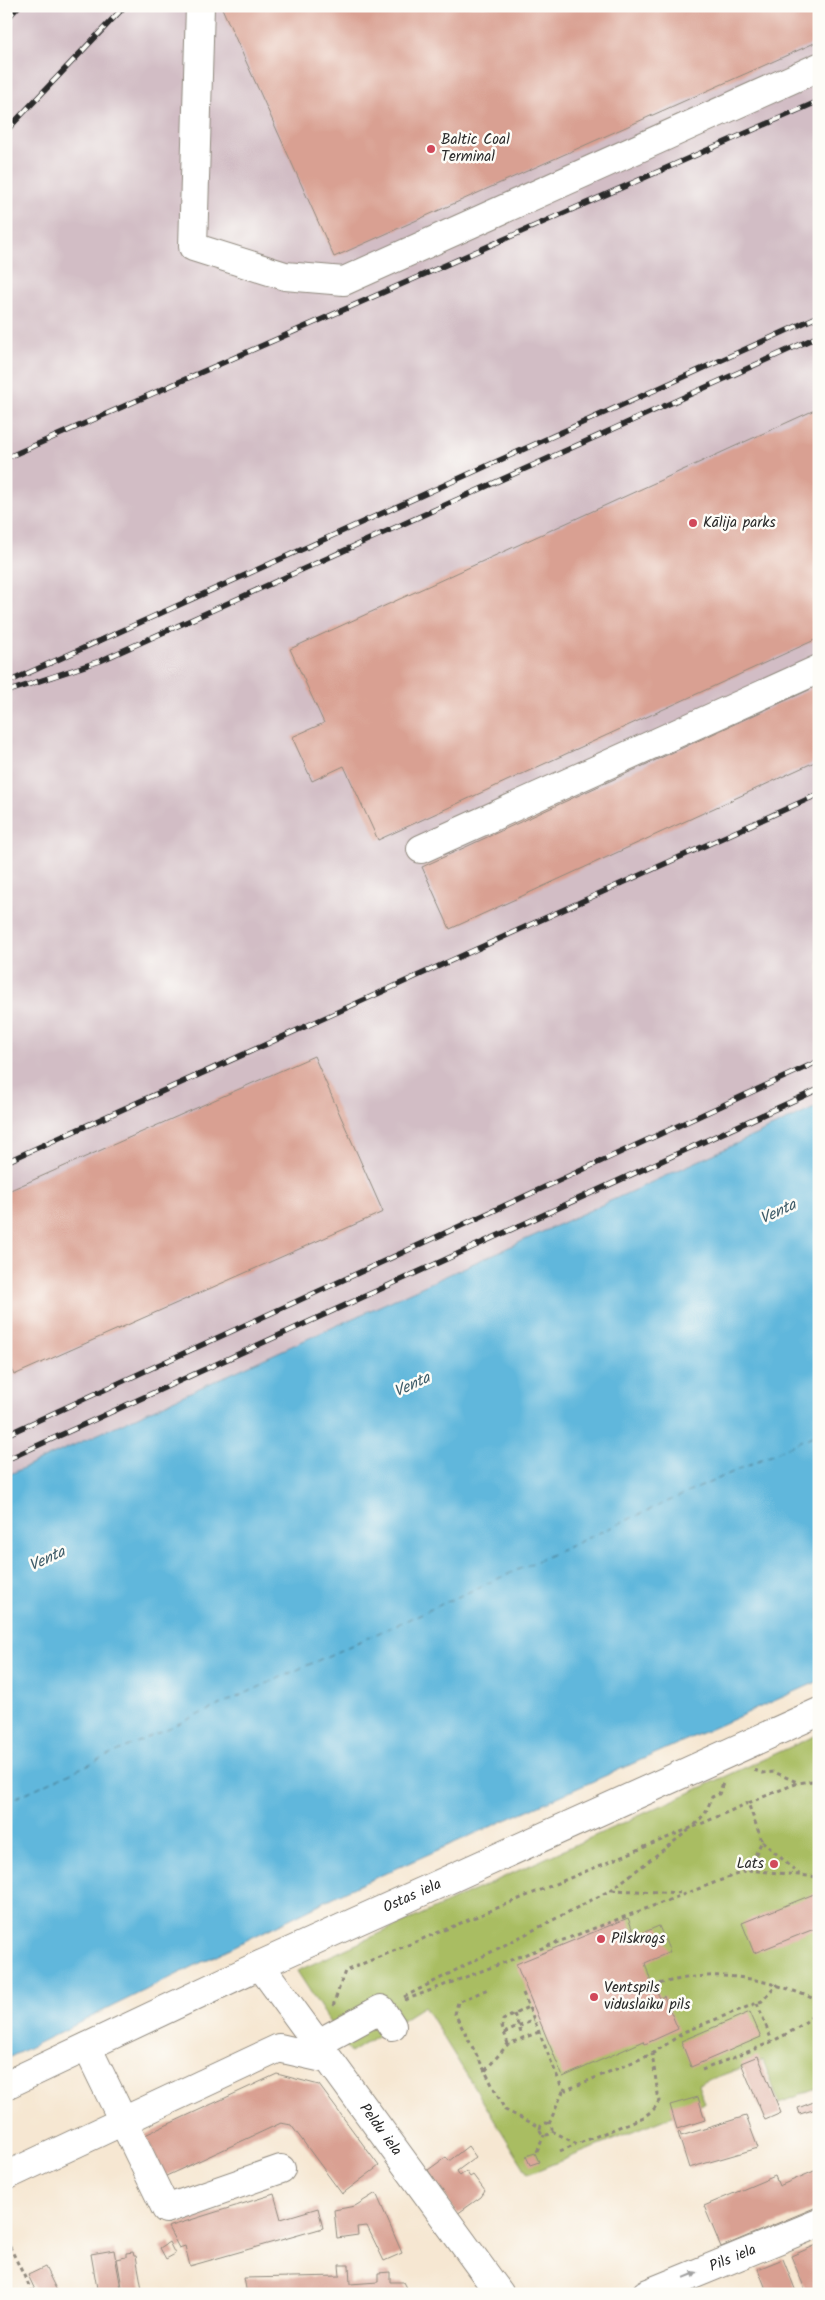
<svg xmlns="http://www.w3.org/2000/svg" width="825" height="2300" viewBox="0 0 825 2300" font-family="Kalam,sans-serif">
<rect width="100%" height="100%" fill="#fdfcf7"/>
<filter id="ink" filterUnits="userSpaceOnUse"><feTurbulence type="fractalNoise" baseFrequency=".02" numOctaves="2"/><feDisplacementMap in="SourceGraphic" scale="10" xChannelSelector="R" yChannelSelector="G"/><feConvolveMatrix kernelMatrix="1 2 1 2 8 2 1 2 1" color-interpolation-filters="sRGB"/></filter>
<filter id="wash" filterUnits="userSpaceOnUse"><feTurbulence type="fractalNoise" baseFrequency=".0096" numOctaves="4" result="noise"/><feDisplacementMap in="SourceGraphic" scale="20" xChannelSelector="R" yChannelSelector="G"/><feGaussianBlur stdDeviation="1.12" result="paint"/><feColorMatrix in="noise" values="0 0 0 0 0 0 0 0 0 0 0 0 0 0 0 0 0 1.4 0 .05"/><feComposite in="paint" operator="in"/></filter>
<g filter="url(#wash)">
<rect width="100%" height="100%" fill="#f6e7d2"/>
<path fill="#d2bdc5" d="M6 6H819V1106L6 1476Z"/>
<path fill="#a9bd62" stroke="#6a7446" d="M819 1734V2088L779 2103 763 2060 698 2084 705 2103 528 2174 424 2006 350 2053 297 1971Z"/>
<path fill="#60b7dc" stroke="#467184" d="M819 1106V1681L350 1889 6 2059V1476Z"/>
<g fill="none" stroke-linecap="round" stroke-linejoin="round">
<path stroke="#3e5c69" stroke-width="1" stroke-dasharray="6 5" stroke-linecap="butt" d="M6 1802 819 1433"/>
</g>
<g id="blocks">
<path fill="#d9a092" d="M221 6H819V41L334 257Z
M819 408V638L378 840 344 766 312 781 292 737 324 723 290 649Z
M819 678V760L450 929 422 867 811 689 808 683Z
M314 1056 383 1212 14 1375 6 1358V1192Z
M819 1892V1927L754 1953 742 1923Z
M628 1918 635 1936 659 1926 670 1952 645 1963 653 1989 655 1988 660 1998 664 1996 678 2029 645 2044 644 2041 563 2077 516 1964Z
M750 2012 761 2037 691 2067 681 2041Z
M758 2056 781 2113 765 2120 741 2063Z
M277 2074 319 2085 379 2166 342 2194 291 2125 281 2123 164 2177 145 2135Z
M698 2097 705 2120 677 2129 670 2105Z
M819 2100V2108L800 2114 798 2108Z
M746 2116 758 2148 689 2168 678 2133 680 2132 681 2136Z
M468 2146 476 2157 457 2171 460 2176 466 2171 470 2177 473 2175 485 2191 481 2197 457 2214 428 2170 446 2157 449 2161Z
M535 2153 539 2162 530 2165 526 2156Z
M819 2169V2206L721 2247 704 2206 775 2176 779 2186Z
M376 2193 402 2253 384 2261 367 2226 357 2227 358 2235 337 2238 334 2210 355 2206Z
M274 2194 281 2219 318 2208 323 2228 190 2266 185 2246 179 2248 168 2227Z
M169 2242 175 2254 166 2259 160 2248Z
M819 2244V2294H807L791 2256Z
M114 2250 122 2294H98L91 2254Z
M133 2252 134 2256H136L142 2289 123 2292 117 2259 126 2257V2253Z
M783 2259 797 2294H768L758 2269Z
M339 2265H349L350 2284 378 2282V2273L390 2272V2282H403L409 2294H247L244 2278 340 2276Z
M45 2267 58 2293 57 2294H37L28 2275Z"/>
</g>
</g>
<g filter="url(#ink)">
<use href="#blocks" fill-opacity="0" stroke="#90897e" stroke-width="1"/>
<g fill="none" stroke-linecap="round" stroke-linejoin="round">
<g stroke="#90897e" stroke-width="30">
<g id="minor">
<path d="M200 6 193 247 285 276 344 281 819 67"/>
<path d="M421 849 819 669"/>
<path id="s1" d="M260 1965 500 2294"/>
<path d="M317 2044 381 2009 392 2026"/>
<path d="M87 2047 166 2209 281 2169"/>
<path id="s2" d="M6 2085 260 1965 819 1712"/>
<path d="M6 2176 279 2048 328 2059"/>
<path id="s3" d="M646 2294 819 2223"/>
</g>
</g>
<path stroke="#90897e" stroke-width="3" stroke-dasharray="4 4" stroke-linecap="butt" d="M754 1770 763 1773 774 1772 797 1782
M694 1827 748 1803
M762 1841 799 1874
M748 1870 819 1877
M612 1890 683 1893
M652 1986C713 1967 761 1976 819 2001
M523 1993 562 2088 566 2090 652 2054 686 2031 762 2001 778 1984
M404 1997 611 1890 689 1830
M405 2000 748 1870 762 1841 748 1803 798 1783 819 1780
M757 2003 772 2041
M333 2006 345 1971 693 1827 706 1812 712 1797 719 1794 723 1783
M514 2014 523 2038
M539 2032 508 2044 485 2071 505 2110 540 2127
M504 2033 534 2020
M508 2044 502 2026 503 2020 528 2007
M702 2070C735 2056 797 2037 819 2009
M485 2071 455 2014 458 2002 488 1989
M540 2129a6 6 0 1 1 12 0a6 6 0 1 1-12 0Z
M549 2124 564 2089
M552 2131 577 2144 644 2117 654 2109 659 2101 652 2054
M560 2151 576 2144
M537 2152 544 2135
M6 2239 33 2294"/>
<use href="#minor" stroke="#fff" stroke-width="28"/>
<g stroke="#2b2b2b" stroke-width="5.5">
<path id="rail" d="M6 20 19 6
M6 131 125 6
M6 458 819 101
M6 683 819 316
M6 692 100 661 819 336
M6 1162 819 794
M6 1435 819 1061
M6 1460 819 1089"/>
</g>
<use href="#rail" stroke="#fdfcf7" stroke-width="4" stroke-dasharray="11" stroke-linecap="butt"/>
</g>
<defs><path id="oneway-solid" d="M-6-.8H1V-3.2L6.5 0L1 3.2V.8H-6Z" transform="scale(1.25)"/></defs>
<use fill="#a0a0a0" href="#oneway-solid" transform="translate(691 2275) rotate(-22)"/>
</g>
<g fill="#d1495b" stroke="#fdfcf7" stroke-width="2">
<circle cx="431" cy="149" r="5"/>
<circle cx="693" cy="523" r="5"/>
<circle cx="774" cy="1864" r="5"/>
<circle cx="601" cy="1939" r="5"/>
<circle cx="594" cy="1997" r="5"/>
</g>
<g text-anchor="middle" dominant-baseline="central" stroke-width="5" stroke-linejoin="round" paint-order="stroke">
<g font-size="15" fill="#2b2b2b" stroke="#fdfcf7" text-anchor="start">
<text x="441" y="140">Baltic Coal<tspan x="441" dy="17">Terminal</tspan></text>
<text x="703" y="523">Kālija parks</text>
<text x="764" y="1864" text-anchor="end">Lats</text>
<text x="611" y="1939">Pilskrogs</text>
<text x="604" y="1988">Ventspils<tspan x="604" dy="17">viduslaiku pils</tspan></text>
</g>
<g font-size="15" fill="#2b2b2b" stroke="#fdfcf7">
<text stroke="none"><textPath href="#s2" startOffset="448">Ostas iela</textPath></text>
<text stroke="none"><textPath href="#s1" startOffset="204">Peldu iela</textPath></text>
<text stroke="none"><textPath href="#s3" startOffset="94">Pils iela</textPath></text>
</g>
<g font-size="16" font-style="italic" fill="#3e5c69" stroke="#fdfcf7">
<text transform="translate(778 1212) rotate(-25)">Venta</text>
<text transform="translate(412 1385) rotate(-25)">Venta</text>
<text transform="translate(47 1559) rotate(-25)">Venta</text>
</g>
</g>
<rect width="825" height="2300" fill="none" stroke="#fdfcf7" stroke-width="25"/>
</svg>
